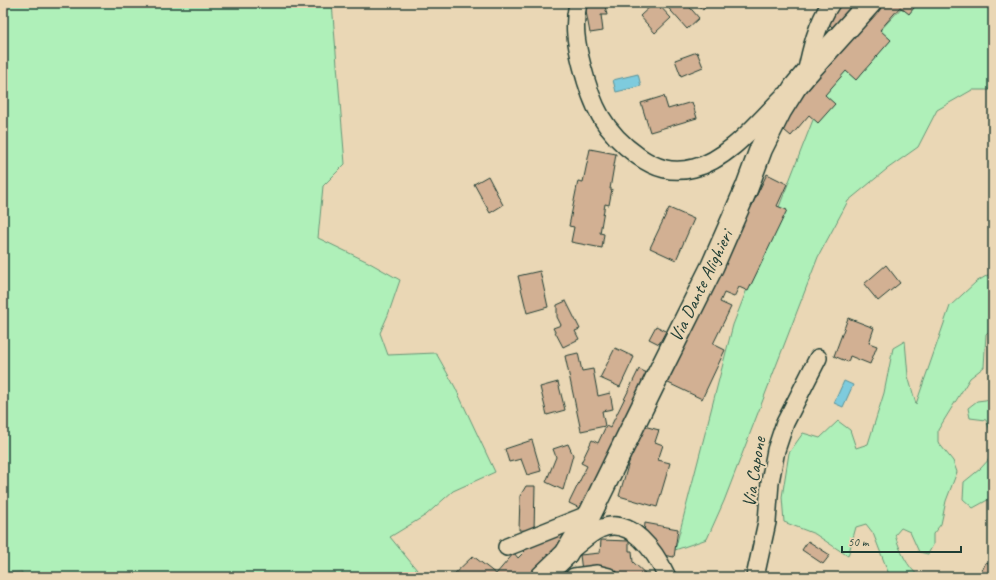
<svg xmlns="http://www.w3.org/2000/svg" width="996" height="580" viewBox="0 0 996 580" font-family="Caveat,sans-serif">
<rect width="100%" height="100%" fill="#ead7b5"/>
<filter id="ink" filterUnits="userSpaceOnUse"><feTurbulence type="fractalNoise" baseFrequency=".025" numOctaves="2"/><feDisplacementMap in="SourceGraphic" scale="8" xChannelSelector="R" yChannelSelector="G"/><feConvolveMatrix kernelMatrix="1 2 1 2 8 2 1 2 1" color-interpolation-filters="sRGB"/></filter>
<g filter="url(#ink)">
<path fill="#aff0b9" stroke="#679676" d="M3 3H332L345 164 323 186 318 238 368 262 400 280 388 315 380 333 388 355 436 353 455 387 495 472 453 491 426 515 390 537 417 570 415 577H21L22 572 3 573Z
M906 3H993V90H972L937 110 918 147 887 169 848 201 818 257 724 501 707 539 675 550 733 325 825 89Z
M993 272V327L986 334 984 367 970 378 938 430V442L953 461 957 472 946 501 941 524 933 534V545L928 554 919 552 910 532 901 528 895 535C900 551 907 567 920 577H890L873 533 866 524 856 527 848 556 815 534 784 522 782 497 789 453 803 433 820 438 838 421 850 430 856 448 868 444 884 393 893 348 905 341 908 376 916 404 950 306 976 282Z
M993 399V437L986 420 970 418 968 408 977 401Z
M993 455V497L973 508 963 499 964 482 980 469Z"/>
<path fill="#7ecbdd" stroke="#589299" d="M638 74 641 86 616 92 613 80Z
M844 381 853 385 843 407 834 403Z"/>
<path fill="#d2b093" stroke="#1f3d34" d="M586 3H611V5L605 6 607 15H601L603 31 590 33 585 6Z
M654 3H657L671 18 655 33 640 16Z
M664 3H686L699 18 687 29Z
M695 3H709L703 10Z
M838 3H855L833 28 824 19Z
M882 3H918L909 14 900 7 880 30 891 40 856 80 846 71 825 95 835 104 818 123 809 115 791 136 778 125Z
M697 52 703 67 681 76 675 60Z
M664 96 668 109 692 102 697 118 650 132 641 103Z
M590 149 616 154 610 189H612L609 205 605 204 600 233 604 234 602 248 571 242 574 227 569 226 578 181 583 182Z
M767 174 787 184 777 206 787 210 748 291 739 287 734 297 724 293 720 302 731 307 713 344 725 350 702 399 666 382Z
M488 176 503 205 490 213 474 184Z
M669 208 694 219 676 260 650 248Z
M886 265 900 283 878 301 864 284Z
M540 271 548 307 527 313 518 276Z
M566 301 580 329 575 331 579 339 563 347 553 328 561 325 557 317V305Z
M848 318 874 328 869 343 877 346 870 364 850 356 848 362 834 356Z
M656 326 666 331 659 344 649 339Z
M615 348 634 357 620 387 600 378Z
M578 353 582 371 593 369 598 396 610 393 613 409 602 411 605 426 581 431 565 356Z
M639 369 653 376 586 511 569 503 587 466 581 463 592 440 598 443 606 426 610 428Z
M558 382 565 410 547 415 540 387Z
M640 425 659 430 655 442 663 445 658 460 670 463 657 507 619 496Z
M532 440 541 471 527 475 521 459 509 462 505 449Z
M568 444 573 455 563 490 546 482 556 457 553 449Z
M526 486H535L534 531 519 530 520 496Z
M645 523 678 529 674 557 662 555 644 534Z
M563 531 570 538 532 577H451L473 556 496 574 514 553 518 558 525 551 523 549Z
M601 540 629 541V551H632L633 562 649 577H617L582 571 580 555 600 553Z
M808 541 830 555 823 564 802 550Z
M986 562 993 565V577H979Z"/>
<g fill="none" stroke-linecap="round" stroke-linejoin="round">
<g stroke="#1f3d34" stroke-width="20">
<path id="minor" d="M578 3C573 26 576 43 582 66 592 105 603 131 638 156 655 168 672 174 694 168 728 160 759 121 783 97
M804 75 806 74C811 49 817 24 831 3
M507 547 590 514
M572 549C581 542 590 533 600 529 631 515 656 553 667 577
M574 577 597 574 609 577
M755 577 767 522 770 482 776 450 785 423 818 358"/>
</g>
<g stroke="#1f3d34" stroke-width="25">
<path id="secondary" d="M542 577 566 554 590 514 659 373 712 267 747 187 761 149 780 111 795 87 806 74 870 3"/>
</g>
<use href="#minor" stroke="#ead7b5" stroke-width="17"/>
<use href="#secondary" stroke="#ead7b5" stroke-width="22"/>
</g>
</g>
<g text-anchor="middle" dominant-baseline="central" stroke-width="4" stroke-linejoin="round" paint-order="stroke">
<g font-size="19" fill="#1f3d34" stroke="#ead7b5">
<text transform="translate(701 286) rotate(-64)">Via Dante Alighieri</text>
<text transform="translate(754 472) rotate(-81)">Via Capone</text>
</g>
</g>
<rect width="996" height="580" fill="none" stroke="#ead7b5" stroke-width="16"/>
<rect x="8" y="8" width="980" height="564" fill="none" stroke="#1f3d34" stroke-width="1.5" filter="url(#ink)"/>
<path d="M842 546v6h119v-6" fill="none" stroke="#1f3d34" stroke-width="2"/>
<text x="848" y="546" font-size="12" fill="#1f3d34" stroke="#ead7b5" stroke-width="3" paint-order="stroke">50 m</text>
</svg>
